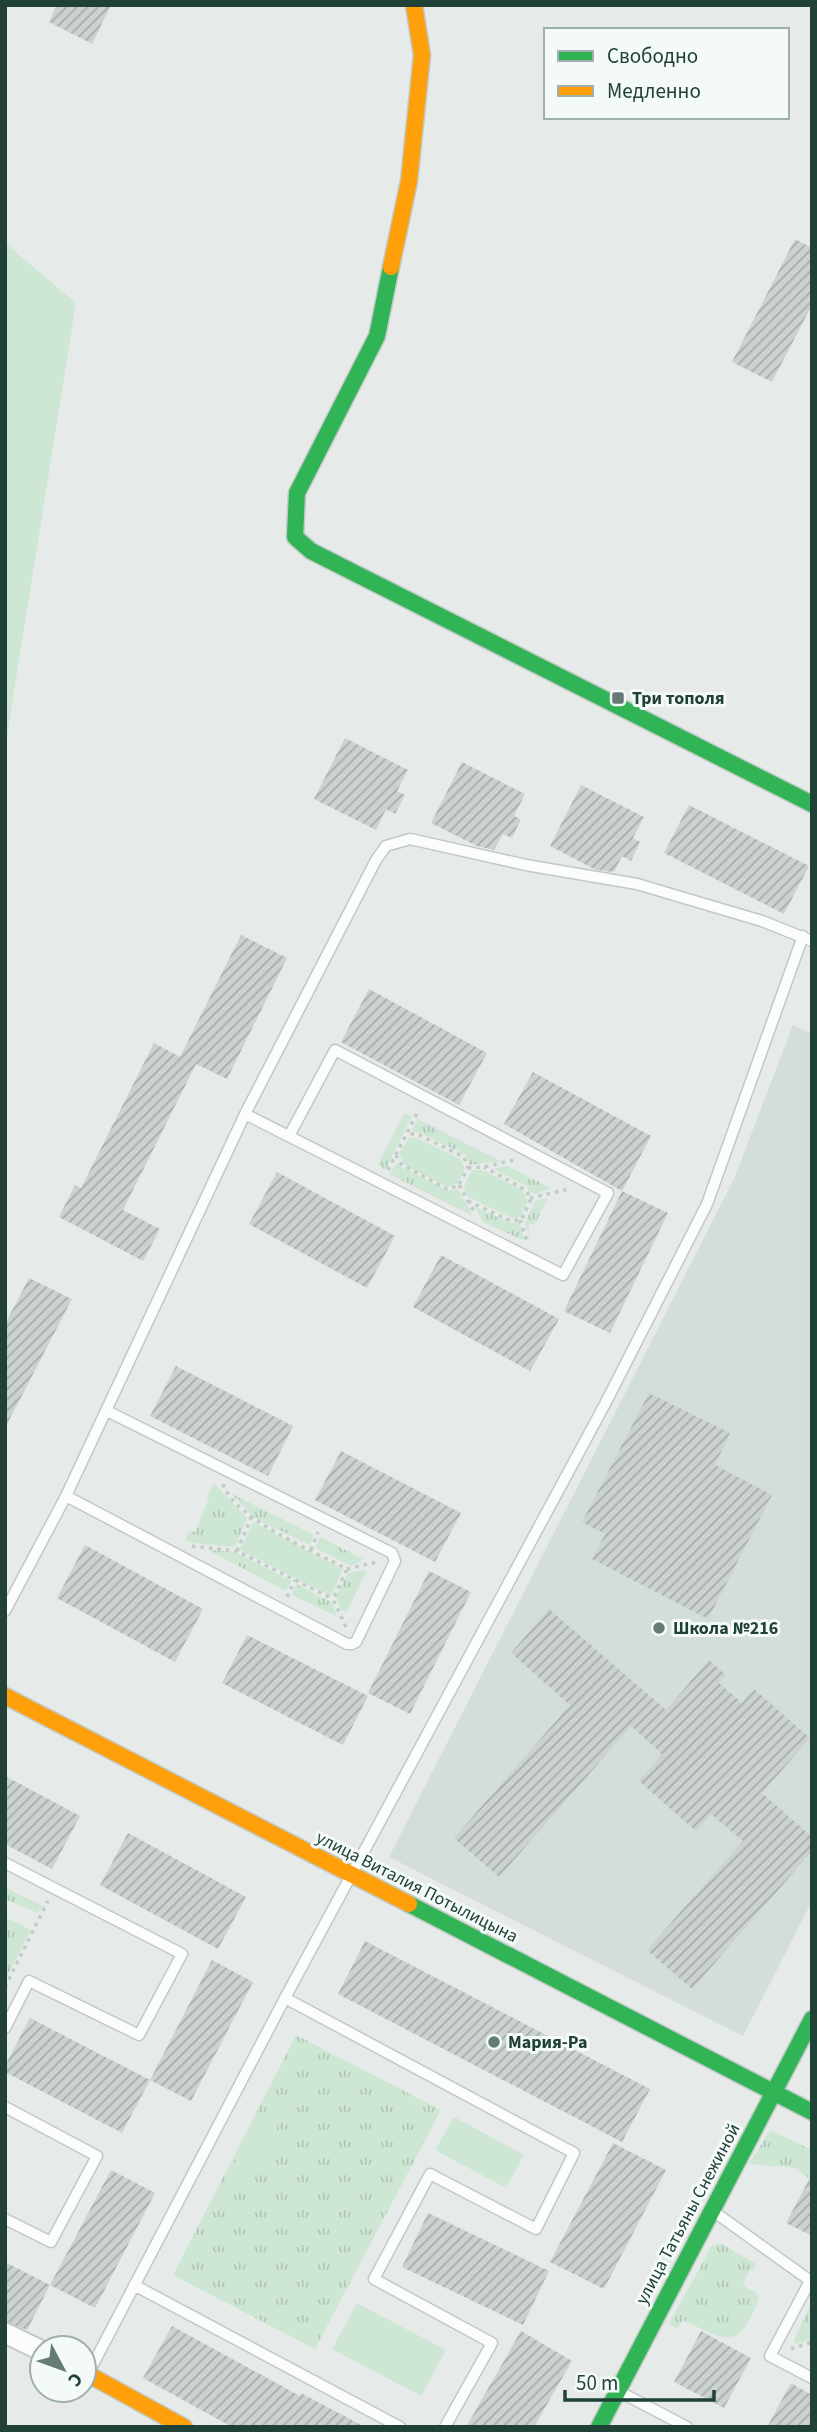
<svg xmlns="http://www.w3.org/2000/svg" width="817" height="2432" viewBox="0 0 817 2432" font-family="'Source Sans 3',sans-serif">
<defs>
<pattern id="grass-tufts" width="24" height="20" patternUnits="userSpaceOnUse" patternTransform="scale(1.75)"><rect width="24" height="20" fill="#cee6d4"/><path d="M3 7l-1-3M5 7V3M7 7l1-3M15 17l-1-3M17 17v-4M19 17l1-3" fill="none" stroke="#b1c6b7"/></pattern>
<pattern id="building-hatch" width="6" height="6" patternUnits="userSpaceOnUse" patternTransform="scale(1.75)"><rect width="6" height="6" fill="#ccd2d0"/><path d="M-1 1l2-2M0 6l6-6M5 7l2-2" fill="none" stroke="#a5acaa"/></pattern>
</defs>
<rect width="100%" height="100%" fill="#e6ebe9"/>
<path fill="#d3ddd9" d="M793 1025 812 1034V1901L743 2036 389 1857 734 1179Z"/>
<path fill="url(#grass-tufts)" d="M406 1114 412 1116 385 1171 378 1164 403 1115Z
M418 1118 421 1121 501 1161 470 1165 466 1155 418 1132H414L412 1129Z
M397 1163 400 1166 448 1191 458 1189 473 1216 389 1174Z
M507 1166 551 1188 535 1194 529 1191 527 1186 494 1169Z
M548 1198 535 1224H529V1239L525 1223 535 1201Z
M475 1207 511 1223 519 1222 525 1241 483 1222Z
M214 1483 247 1518 235 1547 192 1543 185 1539 190 1531 195 1532 209 1498 207 1496Z
M232 1494 314 1535 310 1545 254 1518Z
M320 1537 363 1559 351 1566 315 1548Z
M208 1550 235 1552 291 1581 286 1591Z
M362 1570 366 1572 347 1612 341 1610 336 1596 348 1573Z
M296 1584 333 1603 336 1616 292 1595Z
M5 1888 43 1906 38 1913 5 1899Z
M5 1917 31 1930 5 1980Z
M296 2035 441 2110 315 2349 173 2275Z
M770 2130 812 2150V2174L809 2179 797 2168 749 2164Z
M716 2243 722 2244 756 2264 753 2271 750 2270 743 2284 750 2291H755L759 2298C739 2352 726 2341 683 2320L677 2328 669 2324 711 2247 713 2245 716 2246Z
M812 2303V2339L796 2344 794 2341 796 2335Z"/>
<path fill="#cee6d4" d="M5 243 76 303 5 748Z
M409 1138H417L460 1159 465 1169 457 1184 447 1187 404 1165 399 1153Z
M472 1170H482L522 1190 528 1201 521 1217 512 1218 468 1197 464 1187Z
M253 1522 343 1569 331 1596 240 1550Z
M259 2115 278 2125 244 2191 225 2181Z
M454 2117 524 2155 506 2188 435 2150Z
M357 2303 446 2350 421 2396 332 2349Z"/>
<path fill="url(#building-hatch)" d="M57 5H111L92 44 49 22Z
M795 239 812 248V305L772 382 732 362Z
M345 738 408 770 397 791 405 795 395 814 386 809 376 830 314 799Z
M462 762 525 794 514 816 521 819 512 838 503 834 494 850 477 846 431 823Z
M581 785 644 817 633 838 640 842 631 861 622 856 614 872 596 870 550 846Z
M689 805 809 866 784 914 664 853Z
M241 935 287 958 227 1079 196 1064 123 1210 160 1229 143 1261 59 1217 75 1185 81 1188 154 1043 180 1057Z
M369 989 487 1053 459 1105 341 1042Z
M533 1072 651 1136 622 1191 504 1124Z
M277 1172 395 1236 367 1288 249 1224Z
M622 1191 668 1213 610 1333 564 1311Z
M441 1255 559 1319 530 1371 413 1307Z
M29 1278 72 1299 5 1428V1324Z
M176 1366 293 1426 268 1476 150 1416Z
M649 1393 730 1433 715 1465 772 1495 708 1619 592 1559 605 1534 582 1522Z
M341 1451 461 1513 435 1562 315 1500Z
M85 1545 203 1609 175 1662 57 1598Z
M429 1571 471 1592 410 1714 368 1693Z
M549 1609 666 1710 709 1660 726 1675 719 1683 742 1703 754 1689 810 1738 762 1793 812 1837V1851L692 1989 647 1950 743 1841 711 1814 696 1831 639 1781 662 1754 631 1726 499 1877 454 1838 570 1705 511 1653Z
M247 1635 368 1696 343 1745 222 1683Z
M5 1776 80 1816 52 1869 5 1844Z
M128 1833 246 1897 218 1949 100 1885Z
M365 1941 650 2089 622 2142 338 1994Z
M212 1960 253 1982 191 2101 150 2080Z
M30 2018 150 2080 122 2133 5 2072V2066Z
M613 2143 666 2170 604 2289 550 2262Z
M111 2170 155 2193 95 2308 50 2285Z
M812 2174V2236L786 2223Z
M428 2213 549 2271 523 2325 402 2267Z
M5 2262 50 2285 27 2330 5 2321Z
M172 2326 300 2396 301 2393 365 2427H232L143 2378Z
M521 2331 572 2361 534 2427H466Z
M701 2331 751 2358 724 2408 674 2382Z
M791 2383 812 2395V2427H767Z"/>
<g fill="none" stroke-linecap="round" stroke-linejoin="round">
<g stroke="#c3c8c6" stroke-width="13">
<path id="lane" d="M245 1114 563 1275 608 1193 335 1050 289 1136
M66 1496 347 1644H352L356 1642 395 1561 392 1553 107 1411
M5 1611 66 1496 245 1114 376 860 386 846 410 839 526 865 637 884 762 921 812 941
M5 1863 182 1954 139 2035 29 1981 5 2028
M285 1998 574 2153 536 2229 430 2174 374 2279 492 2343 445 2427
M5 2107 97 2156 51 2242 5 2219
M713 2211 812 2282
M810 2281 770 2356 812 2378
M134 2285 400 2427
M88 2374 285 1998 605 1404 707 1204 803 936
M620 2392 687 2427"/>
</g>
<g stroke="#c3c8c6" stroke-width="23">
<path id="street" d="M5 2333 42 2351"/>
</g>
<g stroke="#c1c9c6" stroke-width="19">
<path id="fast" d="M391 267 377 336 297 493 295 537 311 551 812 804
M409 1904 812 2112
M599 2427 812 2019"/>
</g>
<g stroke="#c1c9c6" stroke-width="19">
<path id="slow" d="M391 267 409 181 422 55 414 5
M5 1696 409 1904
M84 2372 184 2427"/>
</g>
<path stroke="#c1cbc8" stroke-width="3.5" stroke-dasharray="3.5 5" stroke-linecap="butt" d="M396 1155 401 1164 447 1189 458 1186 468 1168 464 1157 419 1135 407 1133
M468 1168 484 1167 514 1160
M388 1170 419 1109
M459 1185 475 1213
M530 1198 569 1189
M468 1201 511 1221 522 1219 531 1199 526 1190 484 1167
M520 1220 527 1241
M223 1484C234 1519 314 1551 347 1569L377 1562
M192 1546 237 1551 333 1599
M311 1550 318 1532
M237 1551 251 1518
M287 1597 295 1580
M346 1627 333 1599 347 1569
M5 1987 48 1901
M791 2349 812 2342"/>
<use href="#lane" stroke="#fbfcfc" stroke-width="10"/>
<use href="#street" stroke="#fbfcfc" stroke-width="19"/>
<use href="#fast" stroke="#30b455" stroke-width="16"/>
<use href="#slow" stroke="#ff9f0a" stroke-width="16"/>
</g>
<g fill="#657c76" stroke="#f4faf7" stroke-width="2.5">
<rect x="611" y="691" width="14" height="14" rx="3.5"/>
<circle cx="659" cy="1628" r="7"/>
<circle cx="494" cy="2042" r="7"/>
</g>
<g text-anchor="middle" dominant-baseline="central" stroke-width="6" stroke-linejoin="round" paint-order="stroke">
<g font-size="18" font-weight="bold" fill="#204138" stroke="#f4faf7" text-anchor="start">
<text x="632" y="698">Три тополя</text>
<text x="673" y="1628">Школа №216</text>
<text x="508" y="2042">Мария-Ра</text>
</g>
<g font-size="18" fill="#204138" stroke="#f4faf7">
<text transform="translate(417 1887) rotate(27)">улица Виталия Потылицына</text>
<text transform="translate(688 2214) rotate(-62)">улица Татьяны Снежиной</text>
</g>
</g>
<rect width="817" height="2432" fill="none" stroke="#204138" stroke-width="14"/>
<rect x="544" y="28" width="245" height="91" fill="#f4faf7" stroke="#9fb0ab" stroke-width="2"/>
<rect x="558" y="51" width="35" height="10" fill="#30b455" stroke="#9fb0ab" stroke-width="2"/>
<text x="607" y="63" font-size="21" fill="#204138">Свободно</text>
<rect x="558" y="86" width="35" height="10" fill="#ff9f0a" stroke="#9fb0ab" stroke-width="2"/>
<text x="607" y="98" font-size="21" fill="#204138">Медленно</text>
<g transform="translate(63 2369) rotate(131)"><circle r="33" fill="#f4faf7" stroke="#9fb0ab" stroke-width="2"/>
<path d="M0-5L12 26L0 18L-12 26Z" fill="#657c76"/>
<text y="-10" font-size="19" font-weight="bold" text-anchor="middle" fill="#204138">С</text>
</g>
<path d="M565 2390v10h149v-10" fill="none" stroke="#204138" stroke-width="3.5"/>
<text x="576" y="2390" font-size="21" fill="#204138" stroke="#f4faf7" stroke-width="5" paint-order="stroke">50 m</text>
</svg>
